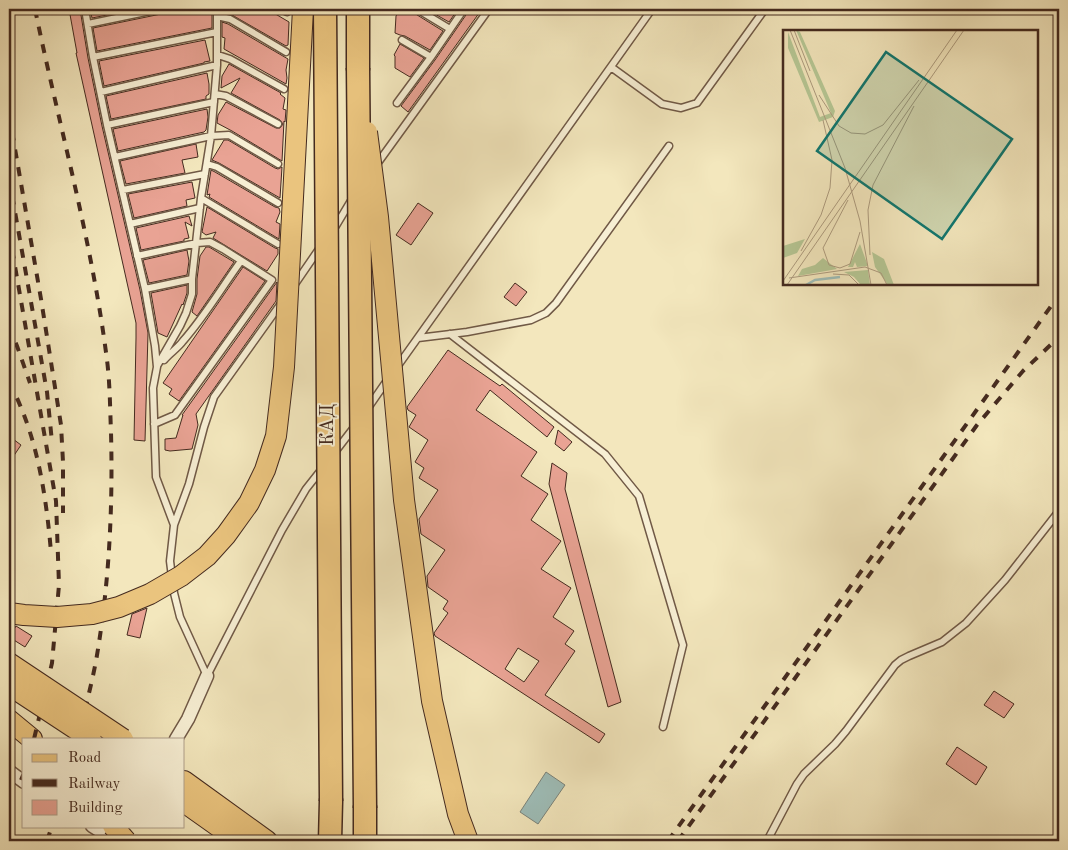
<svg xmlns="http://www.w3.org/2000/svg" width="1068" height="850" viewBox="0 0 1068 850" font-family="'Old Standard TT',serif">
<rect width="100%" height="100%" fill="#f3e7bd"/>
<filter id="stains"><feTurbulence type="fractalNoise" baseFrequency=".004" numOctaves="4"/><feColorMatrix values="0 0 0 0 .2 0 0 0 0 .09 0 0 0 0 .02 0 0 0 .5 -.17"/></filter>
<radialGradient id="worn" r=".72"><stop offset=".6" stop-color="#630" stop-opacity="0"/><stop offset="1" stop-color="#630" stop-opacity=".3"/></radialGradient>
<path fill="#9ebeb9" stroke="#7a837b" d="M546 772 565 785 538 824 520 812Z"/>
<path fill="#e9a394" stroke="#442a1f" fill-rule="evenodd" d="M69 9H80L88 58 102 126 140 290 148 333 145 441 134 440 136 338V323L76 53H77Z
M90 9H137L92 18Z
M165 9H167V12L184 9H212V28L97 51 93 28 161 14 164 12Z
M222 9H267L289 22 288 45 286 46 232 15 222 12Z
M400 9H412L414 13 443 31 430 50 405 36 400 35 395 33 396 16Z
M426 9H458L449 22Z
M469 9H482L408 112 401 106 435 60 468 12Z
M222 22 228 24 288 59 286 70 287 78 286 84 224 49 225 38 222 37Z
M205 40 210 61 204 62V63L104 86 99 61Z
M400 44 424 58 410 77 395 68V56L394 55Z
M229 64 281 93 280 94 285 98 283 109 286 110 285 122 284 121 282 161 232 131 217 123 218 115 226 102 276 128H280L283 124 280 120 231 93 240 78 221 88 222 76Z
M207 73 209 84V94L206 96V99L111 119 106 96Z
M207 109 208 117 206 130 204 132 118 151 113 129Z
M224 140H228L275 168 278 169 282 167 280 198 219 163 212 160Z
M196 144 198 157 182 160 185 173 126 184 120 161Z
M211 170 215 172 275 207 279 208 280 212 276 222 280 224 279 239 209 197 210 194 207 195Z
M192 182 195 198 186 200 187 206 134 218 128 194Z
M418 203 433 213 411 245 396 235Z
M207 207 275 248 278 249V254L267 271 213 238 216 232 206 235 202 232Z
M189 216 192 226 185 222 189 238 184 239V241L141 250 136 228Z
M206 247H209L234 262 197 316 192 312 197 294V279L200 256Z
M187 250 189 261 187 275 149 283 143 260Z
M243 267 265 281 179 401 169 394 172 389 163 383Z
M277 282 276 301 196 414 198 425 192 449 170 451 165 450V439L176 438 183 415H182Z
M515 283 527 292 516 306 504 297Z
M187 285V293L183 305 182 304 167 337 158 333 151 293Z
M448 350 500 386 502 384 554 427 547 437 490 390 476 410 537 452 521 476 548 494 531 520 561 541 541 569 571 588 553 617 574 631 565 644 575 651 545 695 605 734 599 743 435 636 434 633 448 613 443 609 448 601 428 587 427 576 445 550 421 534 419 519 438 490 419 478 424 468 415 462 428 440 409 427 416 415 408 410 407 407ZM518 648 539 661 524 682 505 669Z
M558 430 572 442 564 451 555 444Z
M9 436 21 445 9 463Z
M552 463 567 473 565 489 621 702 608 707 549 484Z
M147 608 140 638 127 635 132 614Z
M16 626 32 636 25 647 9 637Z
M994 691 1014 704 1004 718 984 705Z
M957 747 987 767 976 785 946 764Z"/>
<g fill="none" stroke-linecap="round" stroke-linejoin="round">
<g stroke="#705946" stroke-width="9">
<path id="service" d="M85 9 93 57 107 125 145 289 155 346 157 367 153 388 156 477 174 525
M281 9 287 12
M417 9 450 29
M217 16 230 19 286 52
M88 24 160 9
M402 40 431 57
M218 55 230 59 284 89
M93 57 217 32
M611 67 662 104 681 108 697 103 765 9
M101 92 217 65
M215 94 226 96 278 124
M397 103 431 57 464 9
M107 125 214 102
M115 157 211 136 229 135 278 164
M207 164 217 167 278 203
M377 164 489 9
M123 190 205 174
M201 198 278 244
M130 224 200 208
M334 229 352 199
M137 256 197 243 210 242 223 249 272 280 175 415 154 424
M295 284 319 249
M145 289 192 279
M450 334 605 454 639 496 683 645 663 727
M418 338 467 332 531 320 546 313 556 303 669 146
M164 360C170 353 178 348 183 341 205 316 222 287 241 261
M157 366 180 326 186 313 192 294V279L201 198 211 136 217 65V9
M397 367 652 9
M368 408 388 379
M335 452 355 426
M207 676 282 530 306 489 321 470
M207 676 180 617 174 593 170 561 174 525 189 484 204 427 214 397 282 302
M767 841 797 784 804 774 835 744 846 731 895 665 901 660 909 656 942 642 966 623 1005 580 1059 511"/>
</g>
<g stroke="#705946" stroke-width="15">
<path id="minor" d="M176 739 188 719 207 676
M9 771 24 782
M92 826 116 841"/>
</g>
<g stroke="#442a1f" stroke-width="22">
<path id="primary" d="M9 720 32 739
M184 781 267 841
M184 802 239 841"/>
</g>
<g stroke="#442a1f" stroke-width="25">
<path id="motorway" d="M358 9V68
M365 808V841
M330 841 331 801"/>
</g>
<use href="#service" stroke="#f7efd4" stroke-width="6"/>
<use href="#minor" stroke="#f7efd4" stroke-width="12"/>
<use href="#primary" stroke="#eac47e" stroke-width="20"/>
<use href="#motorway" stroke="#eac47e" stroke-width="22"/>
<path stroke="#442a1f" stroke-width="4" stroke-dasharray="9 9" stroke-linecap="butt" d="M35 9C59 126 92 241 107 360 110 384 110 408 111 432 113 509 109 586 96 661 91 687 84 713 78 739
M9 114 41 299 61 425 63 462V513
M9 178 47 392 52 442
M9 232 56 501 59 585 52 663 34 739
M9 326 17 346 30 383
M9 382C37 434 46 494 51 552
M21 780 24 773
M47 841 52 826
M668 841 1059 295
M678 841 977 425 1023 371 1059 337"/>
<g stroke="#442a1f" stroke-width="22" stroke-linecap="butt">
<path id="primary-bridge" d="M367 132 378 217 404 500 432 701 458 814 468 841
M9 613 24 615 57 617 92 614 119 607 150 594 181 576 207 556 226 535 249 503 265 470 276 436 284 367 303 9
M9 663 123 739
M9 685 91 739
M113 826 126 841"/>
</g>
<g stroke="#442a1f" stroke-width="25" stroke-linecap="butt">
<path id="motorway-bridge" d="M325 9 331 801
M358 68 365 808"/>
</g>
<use href="#primary-bridge" stroke="#eac47e" stroke-width="20"/>
<use href="#motorway-bridge" stroke="#eac47e" stroke-width="22"/>
</g>
<g text-anchor="middle" dominant-baseline="central" stroke-width="4" stroke-linejoin="round" paint-order="stroke">
<g font-size="19" fill="#442a1f" stroke="#f7efd4">
<text transform="translate(328 425) rotate(-90)">КАД</text>
</g>
</g>
<g transform="translate(783 30)">
<rect width="255" height="255" fill="#f3e7bd"/>
<path d="M13 0 17 2 52 81 50 87 36 92 5 18V2L37 87 48 83ZM22 209 14 223 0 228V216ZM77 214 85 236 74 237 72 232 70 237H65ZM89 222 101 229 111 255H105L92 237ZM40 228 54 239 15 246 19 239 32 235ZM85 240 87 255H78L71 247 61 242Z" fill="#b6c794"/>
<path fill="none" stroke="#9ebeb9" stroke-width="2.5" d="M23 255 32 250 57 247"/>
<path fill="none" stroke="#ad9b7e" stroke-width="1" d="M7 0 62 138 77 191 88 255M11 0 27 41M36 65 56 96 68 103 82 104 100 95 136 50M65 170 40 218 46 235 57 238 67 234 77 202M18 221 38 185 47 158 49 130 40 90M87 225 85 180 90 155 131 76M50 244 66 245 76 255M6 248 82 237 98 243 104 255M0 251 174 0M4 255 181 0"/>
<path fill="#0f766e" fill-opacity="0.15" stroke="#0f766e" stroke-width="2.5" d="M103 22 229 109 159 209 34 121Z"/>
<rect width="255" height="255" fill="none" stroke="#442a1f" stroke-width="2.5"/>
</g>
<rect width="1068" height="850" fill="none" stroke="#f3e7bd" stroke-width="30"/>
<rect x="10" y="10" width="1048" height="830" fill="none" stroke="#442a1f" stroke-width="2.5"/>
<rect x="15" y="15" width="1038" height="820" fill="none" stroke="#442a1f"/>
<rect x="22" y="738" width="162" height="90" fill="#f7efd4" stroke="#afa08c"/>
<rect x="32" y="754" width="25" height="8" fill="#eac47e" stroke="#afa08c"/>
<text x="68" y="762" font-size="15" fill="#442a1f">Road</text>
<rect x="32" y="779" width="25" height="8" fill="#442a1f" stroke="#afa08c"/>
<text x="68" y="788" font-size="15" fill="#442a1f">Railway</text>
<rect x="32" y="800" width="25" height="15" fill="#e9a394" stroke="#afa08c"/>
<text x="68" y="812" font-size="15" fill="#442a1f">Building</text>
<rect width="100%" height="100%" filter="url(#stains)"/>
<rect width="100%" height="100%" fill="url(#worn)"/>
</svg>
